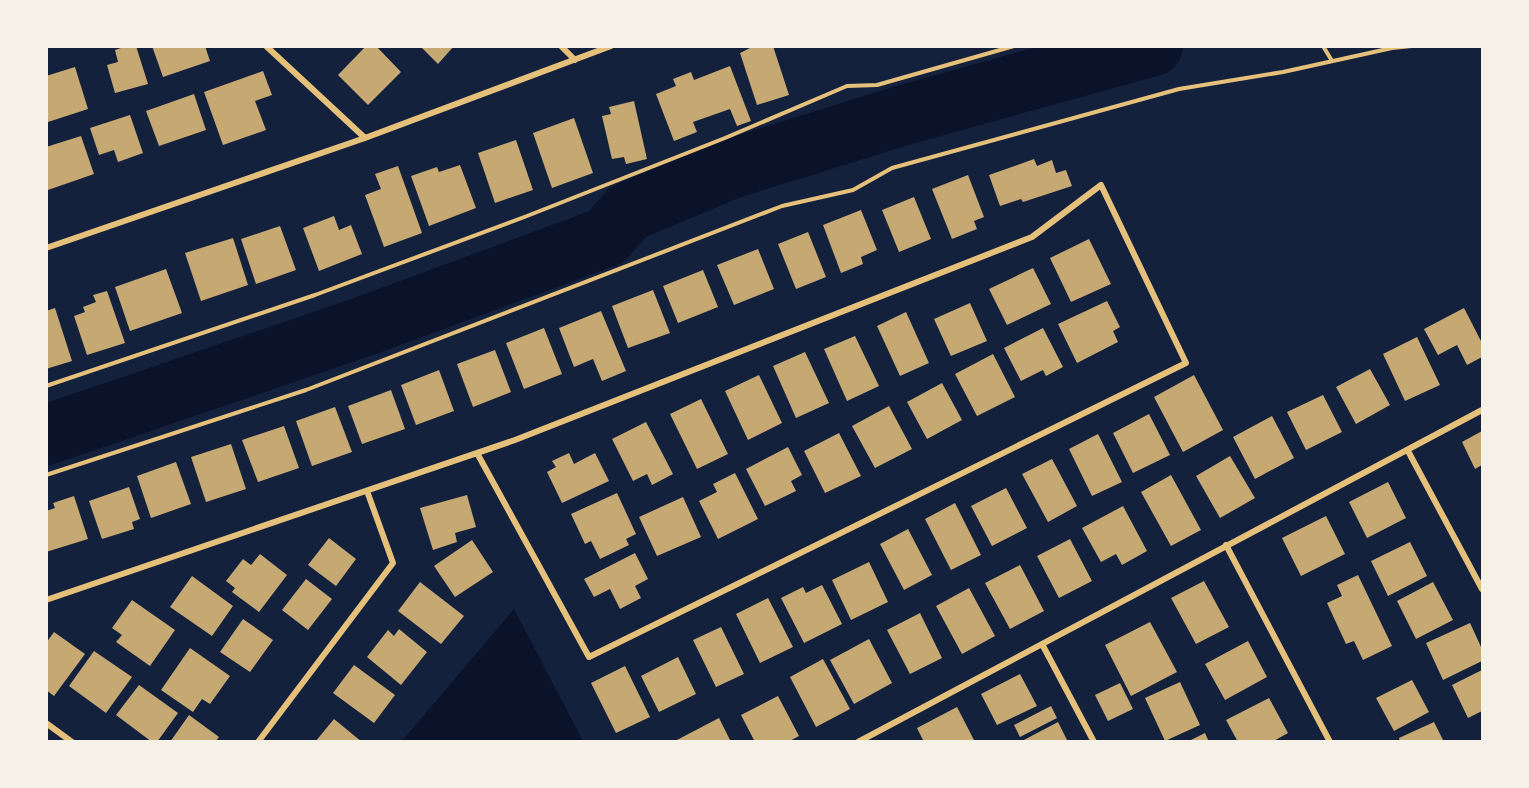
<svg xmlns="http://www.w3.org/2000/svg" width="1529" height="788" viewBox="0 0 1529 788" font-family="Poppins,sans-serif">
<rect width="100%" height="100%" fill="#14213d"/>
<path fill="#0b132b" d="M514 609 583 741H402Z"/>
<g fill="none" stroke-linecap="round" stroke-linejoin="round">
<path stroke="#0b132b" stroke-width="60" d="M46 435 365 326 606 237 628 212 730 169 904 115 1153 46"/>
</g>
<path fill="#c6a872" d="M127 46H136L148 84 115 93 107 65 118 62 115 50Z
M152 46H205L210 61 163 77Z
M366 46H376L401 72 368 105 338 75Z
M420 46H454L438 64Z
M754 46H773L789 95 757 105 740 53Z
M730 66 751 121 737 126 730 109 693 122 697 132 674 141 656 94 676 86 673 79 691 72 694 80Z
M75 67 88 109 48 122 46 76Z
M263 71 272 95 255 101 266 130 223 145 204 92Z
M194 94 206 130 159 146 146 111Z
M634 101 647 159 626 164 624 157 612 159 602 116 611 114 609 107Z
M130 115 143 153 118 162 114 150 99 155 90 128Z
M574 118 593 173 552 188 533 133Z
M81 136 94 174 48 190 46 147Z
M516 140 533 190 495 203 478 153Z
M1034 159 1037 166 1052 160 1056 173 1066 170 1072 186 1023 202 1021 199 1000 206 989 175Z
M460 165 476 208 429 226 411 176 437 167 439 172Z
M398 166 422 233 384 247 365 195 381 189 375 174Z
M968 175 984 217 974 221 977 229 952 239 932 189Z
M914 197 931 239 899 252 882 210Z
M861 210 877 250 861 257 863 264 841 273 823 225Z
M334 216 339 230 351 225 362 254 319 271 303 228Z
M280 226 296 270 256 284 241 239Z
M808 232 826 277 796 289 778 244Z
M233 238 248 285 201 301 185 253Z
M1089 239 1111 284 1071 302 1050 258Z
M758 249 774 289 734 305 717 265Z
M1033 268 1051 304 1007 325 989 289Z
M166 269 182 313 130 331 115 287Z
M703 270 718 307 678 323 663 286Z
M653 290 670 333 628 348 612 306Z
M107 291 125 343 87 355 74 316 85 312 83 307 96 302 93 295Z
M1107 301 1120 327 1113 331 1118 342 1077 363 1058 324Z
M970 303 987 341 951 356 934 319Z
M55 308 72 361 46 369V311Z
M1464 308 1482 343V357L1467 365 1457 345 1438 355 1424 329Z
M601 311 626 371 602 381 593 359 574 367 559 328Z
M906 312 929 363 900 376 877 326Z
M544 328 562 374 524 389 506 343Z
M1043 328 1063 367 1046 376 1043 370 1021 381 1004 348Z
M855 336 879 386 847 401 824 349Z
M1417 337 1440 385 1405 401 1383 354Z
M495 350 511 392 473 407 457 364Z
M805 352 829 403 796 418 773 366Z
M993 354 1015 397 977 416 955 374Z
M1370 369 1390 405 1356 424 1336 387Z
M439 370 454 411 416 425 401 385Z
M759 375 782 423 748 440 725 391Z
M1194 375 1223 430 1183 452 1154 397Z
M942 383 962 420 927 439 907 402Z
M391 390 405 429 362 444 348 406Z
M1323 395 1342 432 1306 450 1287 412Z
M701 399 728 454 697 469 670 414Z
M889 406 912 449 875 468 852 426Z
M335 407 352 452 312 466 296 421Z
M1149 414 1170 455 1133 473 1113 433Z
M1272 416 1294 458 1255 479 1233 437Z
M646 422 673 474 652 485 647 474 633 481 612 439Z
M284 426 299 468 258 482 242 440Z
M1482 431V465L1475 469 1462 442Z
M839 433 861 476 825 493 804 451Z
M1098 434 1122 482 1092 496 1069 449Z
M231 444 246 489 206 502 191 457Z
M788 447 802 475 791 481 796 491 765 506 746 469Z
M569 453 574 464 595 453 609 481 562 503 547 472 556 467 552 461Z
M1230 456 1255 498 1220 518 1196 476Z
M1052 459 1077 506 1048 522 1022 474Z
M176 462 191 504 151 518 137 476Z
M735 473 758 519 718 539 699 501 717 492 713 484Z
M1171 475 1201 530 1171 546 1141 492Z
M1388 482 1406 518 1367 538 1349 502Z
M129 487 140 519 132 522 134 529 102 539 89 501Z
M1006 488 1027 528 992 546 971 506Z
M617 493 636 534 626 539 629 545 600 559 591 541 585 544 571 514Z
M467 495 476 527 455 533 457 542 433 550 420 508Z
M74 496 88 539 46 552V511L55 508 53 503Z
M683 497 701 537 657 556 639 517Z
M955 503 981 555 951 570 925 519Z
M1123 506 1147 551 1122 565 1116 554 1101 562 1082 528Z
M1326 516 1345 554 1301 576 1282 538Z
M908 529 932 575 904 590 880 544Z
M329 538 356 559 336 586 308 565Z
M1070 539 1092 581 1059 598 1037 556Z
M472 540 493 572 455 597 434 566Z
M1410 542 1427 576 1388 596 1371 561Z
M635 553 648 579 635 586 641 598 620 609 610 589 594 597 584 579Z
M260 554 287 575 259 612 232 592 235 588 226 581 243 559 251 565Z
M869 562 888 602 851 620 832 580Z
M1020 565 1044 611 1010 629 985 583Z
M1358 575 1392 646 1363 660 1354 641 1346 644 1327 603 1342 596 1337 585Z
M192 576 233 606 212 636 170 607Z
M306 579 332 599 308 630 282 610Z
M1204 581 1229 627 1196 644 1171 598Z
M420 582 464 616 441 644 398 611Z
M1433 582 1453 620 1416 639 1397 601Z
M822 585 842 624 804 643 781 598 803 587 806 593Z
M969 588 995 636 962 654 936 606Z
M768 598 793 647 760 663 736 614Z
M132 600 175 630 150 666 116 642 122 635 112 628Z
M920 613 942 658 910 674 887 630Z
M243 619 273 640 250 672 220 652Z
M1150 622 1177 672 1131 696 1105 645Z
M1470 623 1482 649V661L1443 680 1426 643Z
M721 627 744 674 716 687 693 640Z
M399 629 427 652 401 685 367 657 388 630 394 636Z
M54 632 85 654 54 696 46 690V643Z
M869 639 892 683 854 704 830 660Z
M1248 641 1267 677 1225 700 1205 664Z
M190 648 230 676 210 704 202 699 193 712 161 690Z
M94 651 132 677 106 713 69 686Z
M678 657 696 694 659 712 641 676Z
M823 659 850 709 816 727 790 677Z
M354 665 395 695 374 723 333 693Z
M625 666 650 717 616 733 591 683Z
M1482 670V711L1468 718 1452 685Z
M1020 674 1037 706 997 725 981 694Z
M1412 680 1429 712 1394 731 1376 698Z
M1180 682 1200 725 1165 741 1145 698Z
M1120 683 1133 709 1108 721 1095 695Z
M139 685 178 713 157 742H152L116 715Z
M778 696 799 736 788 742H755L741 715Z
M1269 698 1288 733 1272 742H1238L1226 720Z
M1051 706 1057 718 1020 737 1014 725Z
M957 707 975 742H924L917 728Z
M189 715 219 737 215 742H170Z
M719 718 731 742H673Z
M334 719 362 742H315Z
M1058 722 1068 742H1020Z
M1434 722 1444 742H1400L1399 738Z
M1205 733 1209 742H1187Z"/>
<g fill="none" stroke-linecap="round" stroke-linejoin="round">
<path stroke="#e5c07b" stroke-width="4" d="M1323 46 1332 61
M46 386 315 295 527 216 725 138 847 86 877 85 1014 46
M46 475 306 390 782 206 853 190 892 168 1179 89 1283 72 1392 48 1412 46"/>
<path stroke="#e5c07b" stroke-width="6" d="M266 46 365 138
M561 46 575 60
M46 248 365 138 611 46
M1408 451 1482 589
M1226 545 1330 742
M46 600 515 440 1032 237 1101 185 1186 363 589 657 477 453
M1042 644 1094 742
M46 723 72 742
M258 742 393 563 367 491
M858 742 1482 410"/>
</g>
<rect width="1529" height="788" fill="none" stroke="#f6f1e7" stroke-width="96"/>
</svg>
